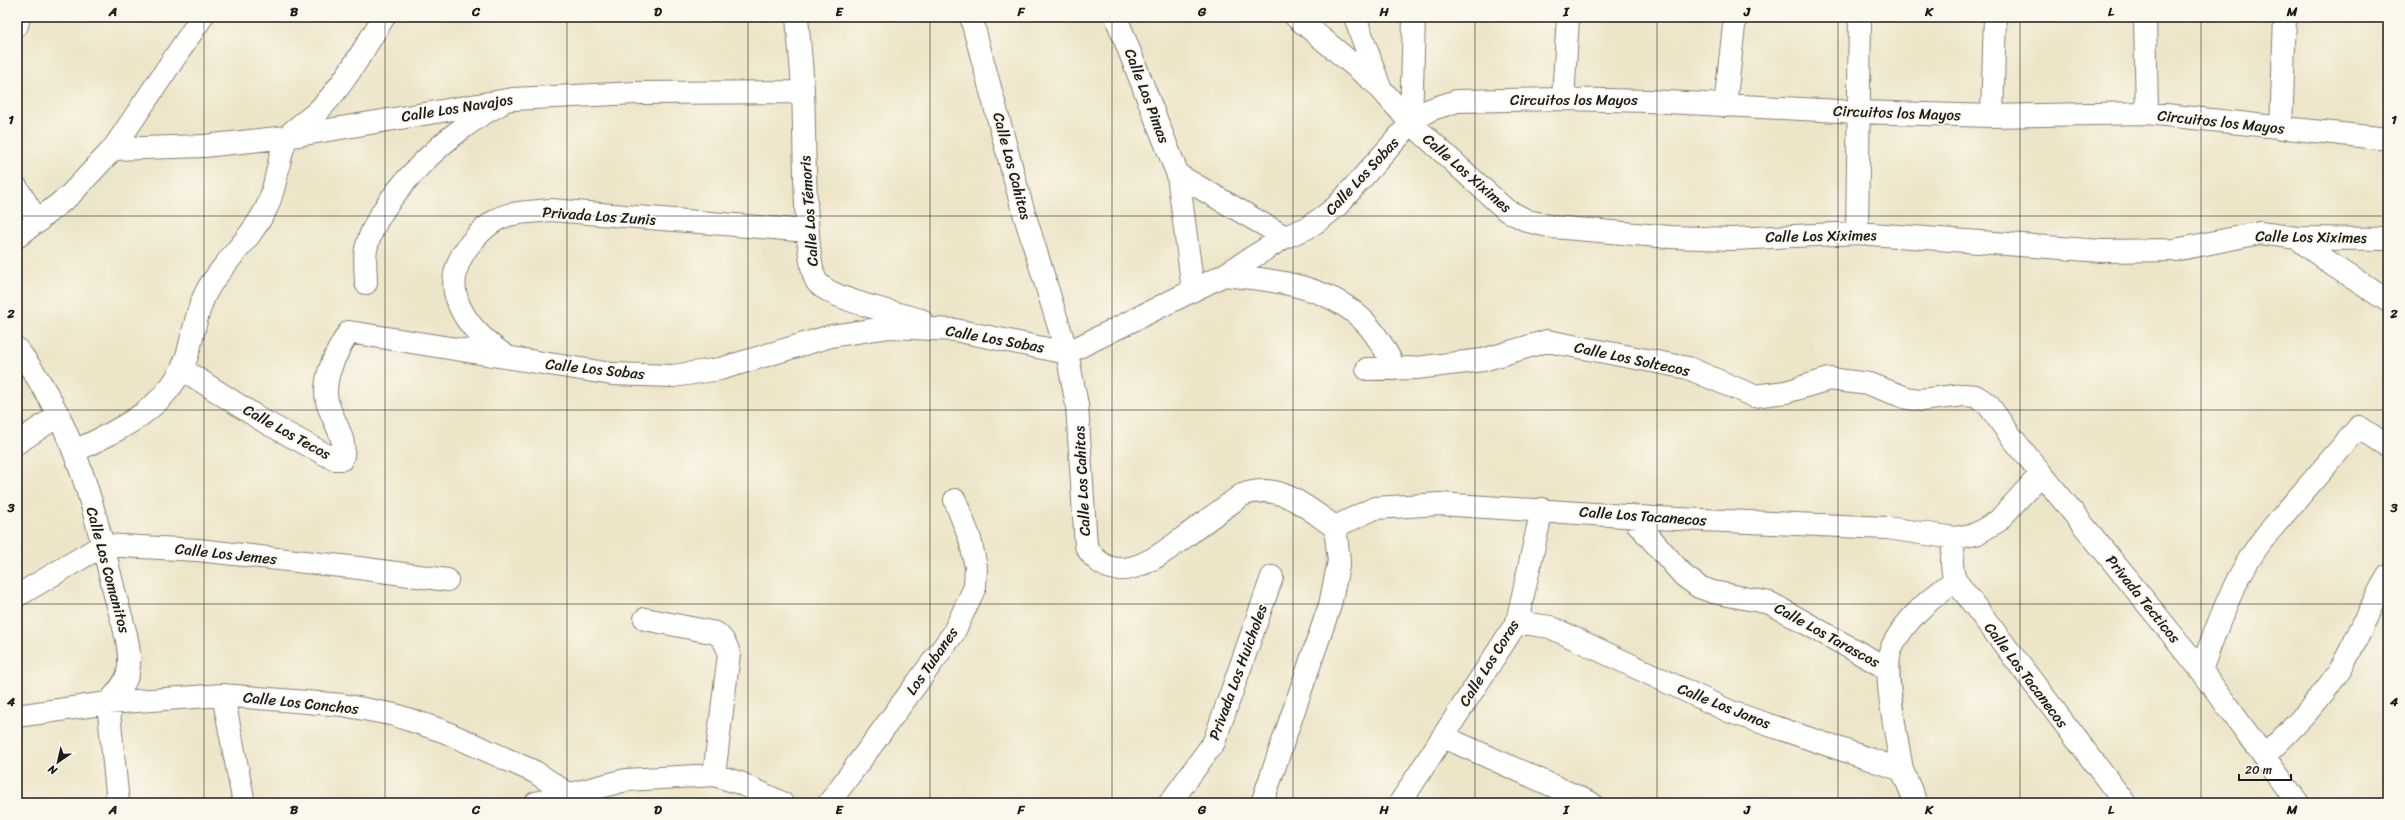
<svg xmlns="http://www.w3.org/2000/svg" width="2405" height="820" viewBox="0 0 2405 820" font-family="Sriracha,sans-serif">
<rect width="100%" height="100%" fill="#fbf7ec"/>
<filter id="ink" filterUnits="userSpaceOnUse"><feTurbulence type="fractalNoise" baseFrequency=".025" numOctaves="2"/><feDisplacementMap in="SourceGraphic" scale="8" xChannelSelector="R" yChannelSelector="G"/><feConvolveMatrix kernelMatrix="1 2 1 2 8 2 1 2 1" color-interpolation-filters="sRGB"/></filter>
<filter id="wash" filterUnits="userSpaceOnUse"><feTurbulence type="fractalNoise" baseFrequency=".012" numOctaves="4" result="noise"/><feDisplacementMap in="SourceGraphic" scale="16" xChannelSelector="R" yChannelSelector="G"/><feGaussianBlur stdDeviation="0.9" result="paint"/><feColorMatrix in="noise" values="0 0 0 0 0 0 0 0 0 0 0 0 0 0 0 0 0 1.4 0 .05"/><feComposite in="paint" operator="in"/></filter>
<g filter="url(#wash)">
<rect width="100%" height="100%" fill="#ede5c8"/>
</g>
<g filter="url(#ink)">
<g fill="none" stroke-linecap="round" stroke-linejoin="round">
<g stroke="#848072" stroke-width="24">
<path id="minor" d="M797 17C799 42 802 67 803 93 805 125 803 263 817 282 831 300 898 313 921 320
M971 17 1021 203 1067 353 1077 405 1086 546C1114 594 1159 556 1190 533 1207 520 1224 508 1242 495 1280 481 1305 507 1335 527L1339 561 1330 605 1262 803
M1116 17 1178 175 1285 237
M1296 17 1380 87
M1355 17 1380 88 1411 123 1506 210 1528 221 1553 227 1670 237 1733 239 1857 233 2102 251 2175 250 2260 233 2297 238 2388 239
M2145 17 2147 113
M17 25 19 17
M1563 99 1568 17
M1725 106 1735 17
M1992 116 1995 17
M1411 123 1414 17
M2281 129 2285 17
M113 149 204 146 287 137 513 99 636 93 803 92
M1178 175 1193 290
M17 188 38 222
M1857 233 1860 17
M17 237 70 195 113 149 202 17
M2297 238 2334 266 2388 301
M1224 275C1282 281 1348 287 1380 342 1386 351 1391 359 1394 369
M366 283C366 272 364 259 366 249 378 197 452 128 499 105
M17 349C74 421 94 508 115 595 121 619 133 648 128 673 125 685 116 694 108 703L118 803
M506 356C466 329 434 288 470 244 478 234 488 224 500 218 515 211 535 212 551 210L808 231
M182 369 265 422 334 459H342C349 440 331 419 327 401 322 377 337 351 349 332L612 374 673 376 720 369 831 336 890 327 955 330 1067 353 1224 275 1285 237 1307 228 1322 218 1337 206 1411 123 1429 110 1457 101 1563 99 1648 101 1858 112 1992 116 2147 113 2388 139
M1367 369 1416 368 1483 360 1547 341 1688 368 1754 396 1786 392 1829 379 1869 384 1907 398 1920 400 1964 395 1975 396 1987 403 2010 435 2201 670 2298 803
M17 443 59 415
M75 451C121 429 170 407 187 356 194 333 197 307 209 287 227 258 250 240 266 209 277 187 277 161 286 139 289 132 311 118 318 111 345 84 364 48 384 17
M1631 516 1684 576 1699 587 1713 592 1770 603 1888 669
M1335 527 1375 508 1440 504 1655 518 1887 528 1955 538 1976 534 1998 521 2041 474
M1955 538C1952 554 1950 565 1955 580L2125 803
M17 596 103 545 198 550 359 568 447 580
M645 619 716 633C724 639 727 645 729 654L714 775
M1517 622 1550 627 1731 712 1902 770 1916 803
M2201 670C2219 622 2234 575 2267 534L2359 427 2388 446
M223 695 244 803
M17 716 108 703 223 695 343 705 395 715 443 731 535 772 568 794 569 803
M1444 737 1591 803
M2264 756C2293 729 2321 700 2342 666 2359 637 2370 605 2388 576
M1902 770C1898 744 1882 671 1891 649 1904 620 1930 599 1955 580
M536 803 626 780 714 775 740 783 782 803
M829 803 953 634 975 587 976 567 970 539 955 500
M1170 803 1214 742 1272 577
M1400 803 1517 622 1542 509"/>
</g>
<use href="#minor" stroke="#fff" stroke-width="22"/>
</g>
</g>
<path fill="none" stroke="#1c1c1c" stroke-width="1" stroke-opacity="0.55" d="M204 17V803M385 17V803M567 17V803M748 17V803M930 17V803M1112 17V803M1293 17V803M1475 17V803M1657 17V803M1838 17V803M2020 17V803M2201 17V803M17 216H2388M17 410H2388M17 604H2388"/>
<g text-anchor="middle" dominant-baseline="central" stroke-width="3.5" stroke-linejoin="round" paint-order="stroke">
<g font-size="15" fill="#1c1c1c" stroke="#fbf7ec">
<text transform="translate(1147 96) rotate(69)">Calle Los Pimas</text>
<text x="1574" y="100">Circuitos los Mayos</text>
<text transform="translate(457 108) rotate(-9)">Calle Los Navajos</text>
<text transform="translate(1897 113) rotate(2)">Circuitos los Mayos</text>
<text transform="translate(2221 122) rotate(6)">Circuitos los Mayos</text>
<text transform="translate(1012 166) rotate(75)">Calle Los Cahitas</text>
<text transform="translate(1467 173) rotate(41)">Calle Los Xiximes</text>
<text transform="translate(1362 176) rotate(-47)">Calle Los Sobas</text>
<text transform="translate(809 211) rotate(-94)">Calle Los Témoris</text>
<text transform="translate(599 216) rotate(4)">Privada Los Zunis</text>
<text transform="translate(1821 236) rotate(-1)">Calle Los Xiximes</text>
<text transform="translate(2311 237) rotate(1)">Calle Los Xiximes</text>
<text transform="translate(995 339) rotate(10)">Calle Los Sobas</text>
<text transform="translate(1632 359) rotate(12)">Calle Los Soltecos</text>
<text transform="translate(595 369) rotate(6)">Calle Los Sobas</text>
<text transform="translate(287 432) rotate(29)">Calle Los Tecos</text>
<text transform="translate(1082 481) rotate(-93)">Calle Los Cahitas</text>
<text transform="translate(1643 516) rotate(4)">Calle Los Tacanecos</text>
<text transform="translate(226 554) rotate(6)">Calle Los Jemes</text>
<text transform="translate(108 570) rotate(75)">Calle Los Comanitos</text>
<text transform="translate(2143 599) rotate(51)">Privada Tecticos</text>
<text transform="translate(1827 635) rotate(29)">Calle Los Tarascos</text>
<text transform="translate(932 661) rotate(-55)">Los Tubanes</text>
<text transform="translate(1489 663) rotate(-58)">Calle Los Coras</text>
<text transform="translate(1238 672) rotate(-70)">Privada Los Huicholes</text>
<text transform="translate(2026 675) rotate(53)">Calle Los Tacanecos</text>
<text transform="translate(301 703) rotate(6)">Calle Los Conchos</text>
<text transform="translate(1724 706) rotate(22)">Calle Los Janos</text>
</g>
</g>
<rect width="2405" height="820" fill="none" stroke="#fbf7ec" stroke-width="44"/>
<g transform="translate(58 762) rotate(214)" stroke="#fbf7ec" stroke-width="3" paint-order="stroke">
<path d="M0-3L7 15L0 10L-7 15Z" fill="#1c1c1c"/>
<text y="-6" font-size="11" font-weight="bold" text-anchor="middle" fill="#1c1c1c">N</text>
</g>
<path d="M2239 774v6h52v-6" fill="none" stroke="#1c1c1c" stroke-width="2"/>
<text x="2245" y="774" font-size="12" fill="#1c1c1c" stroke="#fbf7ec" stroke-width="3" paint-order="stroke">20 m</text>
<rect x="22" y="22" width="2361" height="776" fill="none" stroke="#1c1c1c" stroke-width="1.5"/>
<g font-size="13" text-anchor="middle" font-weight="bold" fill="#1c1c1c">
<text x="113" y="16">A</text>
<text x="294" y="16">B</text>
<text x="476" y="16">C</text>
<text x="658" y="16">D</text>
<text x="839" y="16">E</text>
<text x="1021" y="16">F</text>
<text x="1202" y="16">G</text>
<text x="1384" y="16">H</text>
<text x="1566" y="16">I</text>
<text x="1747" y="16">J</text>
<text x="1929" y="16">K</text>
<text x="2111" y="16">L</text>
<text x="2292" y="16">M</text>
<text x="11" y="124">1</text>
<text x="2394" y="124">1</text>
<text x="11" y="318">2</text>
<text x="2394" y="318">2</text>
<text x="11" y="512">3</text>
<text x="2394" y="512">3</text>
<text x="11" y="706">4</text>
<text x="2394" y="706">4</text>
<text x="113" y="814">A</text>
<text x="294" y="814">B</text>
<text x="476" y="814">C</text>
<text x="658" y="814">D</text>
<text x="839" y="814">E</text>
<text x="1021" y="814">F</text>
<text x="1202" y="814">G</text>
<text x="1384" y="814">H</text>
<text x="1566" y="814">I</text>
<text x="1747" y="814">J</text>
<text x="1929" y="814">K</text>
<text x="2111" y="814">L</text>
<text x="2292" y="814">M</text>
</g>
</svg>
